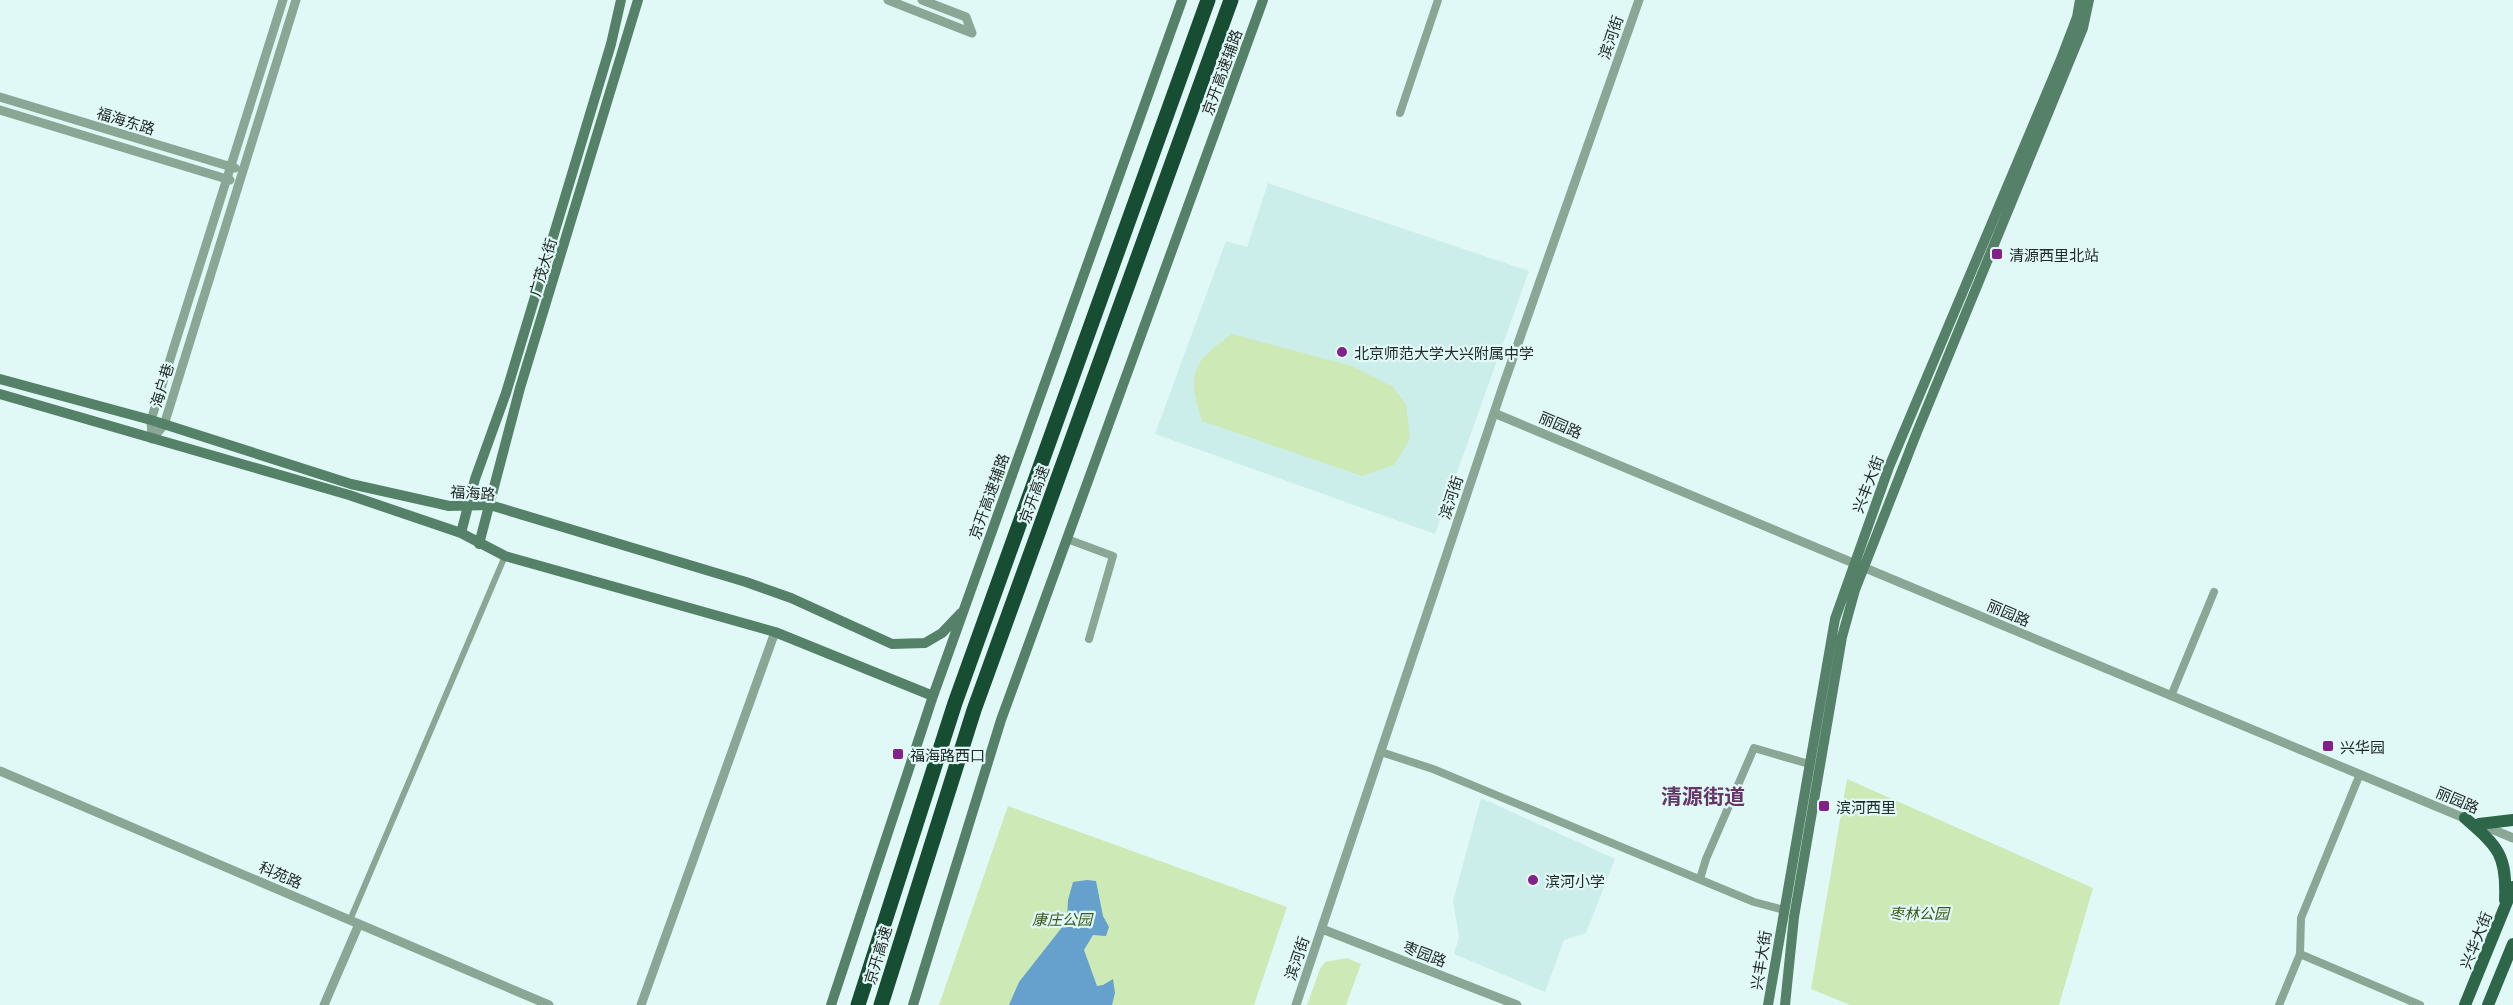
<svg xmlns="http://www.w3.org/2000/svg" width="2513" height="1005" viewBox="0 0 2513 1005" font-family="Georgia,'Noto Sans SC',serif">
<rect width="100%" height="100%" fill="#e1f9f6"/>
<path fill="#cceeea" d="M1268 183 1529 271 1435 534 1155 434 1226 241 1247 247Z
M1481 798 1615 859 1586 933 1564 940 1545 992 1454 954 1459 937 1453 901Z"/>
<path fill="#cde9b6" d="M1232 334 1352 366 1393 387 1406 404 1410 439 1394 465 1362 476 1202 421C1187 373 1191 363 1232 334Z
M1847 779 2093 888 2059 1005H1850L1811 989Z
M1008 806 1287 907 1254 1005H939Z
M1347 958 1361 964 1346 1005H1307L1320 969 1325 962Z"/>
<path fill="#66a0cc" d="M1087 880 1096 881 1103 916 1109 927 1106 936 1093 935 1084 950 1097 986 1103 985 1113 979 1115 993 1112 1005H1009L1019 982 1067 921 1068 900 1073 882Z"/>
<g fill="none" stroke-linecap="round" stroke-linejoin="round">
<path stroke="#8aa695" stroke-width="6" d="M350 920 505 556"/>
<path stroke="#8aa695" stroke-width="8" d="M1400 113 1438 0
M1067 539 1113 556 1089 639
M2171 696 2214 592
M1381 752 1433 769 1754 902 1784 910
M1700 879 1706 859 1754 748 1809 764
M2300 954 2420 1005
M2279 1005 2300 954 2301 918 2360 774"/>
<path stroke="#8aa695" stroke-width="9" d="M888 0 972 33
M922 0 966 17 972 33
M0 97 235 168
M0 110 230 180
M1494 413 2469 820
M152 439 164 425 296 0
M152 439 151 420 283 0
M0 771 549 1005
M2482 825 2513 838
M1322 929 1517 1005
M324 1005 359 924
M641 1005 775 632
M1296 1005 1502 389 1639 0"/>
<path stroke="#568169" stroke-width="10" d="M0 379 151 420 351 484 449 506 490 505 746 582 791 598 892 644 925 643 942 633 961 613
M0 394 349 495 461 533 505 556 775 632 933 696
M461 533 475 479 506 393 572 174 611 44 621 0
M479 544 520 388 638 0
M831 1005 933 696 1182 0
M913 1005 1001 720 1263 0
M1768 1005 1835 619 1889 467 2061 59 2077 17 2080 0
M1785 1005 1794 917 1842 637 1855 590 1917 432 2083 28 2089 0"/>
<path stroke="#2e664a" stroke-width="12" d="M2465 818C2498 847 2507 854 2505 900
M2479 824 2513 820
M2465 1005 2513 887
M2488 1005 2513 944"/>
<path stroke="#174d33" stroke-width="15" d="M858 1005 955 703 1208 0
M881 1005 974 710 1231 0"/>
</g>
<g fill="#84208a" stroke="#e1f9f6" stroke-width="2">
<rect x="1991" y="248" width="12" height="12" rx="3"/>
<circle cx="1342" cy="352" r="6"/>
<rect x="2322" y="740" width="12" height="12" rx="3"/>
<rect x="892" y="748" width="12" height="12" rx="3"/>
<rect x="1818" y="800" width="12" height="12" rx="3"/>
<circle cx="1533" cy="880" r="6"/>
</g>
<g text-anchor="middle" dominant-baseline="central" stroke-width="4.5" stroke-linejoin="round" paint-order="stroke">
<g font-size="15" fill="#212a29" stroke="#e1f9f6">
<text transform="translate(1610 37) rotate(-71)">滨河街</text>
<text transform="translate(1221 72) rotate(-70)">京开高速辅路</text>
<text transform="translate(126 120) rotate(17)">福海东路</text>
<text transform="translate(542 267) rotate(-73)">广茂大街</text>
<text transform="translate(161 385) rotate(-73)">海户巷</text>
<text transform="translate(1561 424) rotate(23)">丽园路</text>
<text transform="translate(1867 484) rotate(-69)">兴丰大街</text>
<text transform="translate(473 492) rotate(4)">福海路</text>
<text transform="translate(1033 494) rotate(-70)">京开高速</text>
<text transform="translate(988 496) rotate(-70)">京开高速辅路</text>
<text transform="translate(1450 497) rotate(-72)">滨河街</text>
<text transform="translate(2009 612) rotate(23)">丽园路</text>
<text transform="translate(2458 799) rotate(23)">丽园路</text>
<text transform="translate(281 874) rotate(23)">科苑路</text>
<text transform="translate(2475 940) rotate(-68)">兴华大街</text>
<text transform="translate(1425 953) rotate(21)">枣园路</text>
<text transform="translate(877 955) rotate(-73)">京开高速</text>
<text transform="translate(1296 958) rotate(-71)">滨河街</text>
<text transform="translate(1760 960) rotate(-81)">兴丰大街</text>
</g>
<g font-size="15" fill="#212a29" stroke="#e1f9f6" text-anchor="start">
<text x="2009" y="254">清源西里北站</text>
<text x="1354" y="352">北京师范大学大兴附属中学</text>
<text x="2340" y="746">兴华园</text>
<text x="910" y="754">福海路西口</text>
<text x="1836" y="806">滨河西里</text>
<text x="1545" y="880">滨河小学</text>
</g>
<g font-size="15" font-style="italic" fill="#3b581b" stroke="#e1f9f6">
<text x="1919" y="912">枣林公园</text>
<text x="1062" y="918">康庄公园</text>
</g>
<g font-size="21" font-weight="bold" fill="#663568" stroke="#e1f9f6">
<text x="1703" y="795">清源街道</text>
</g>
</g>
</svg>
